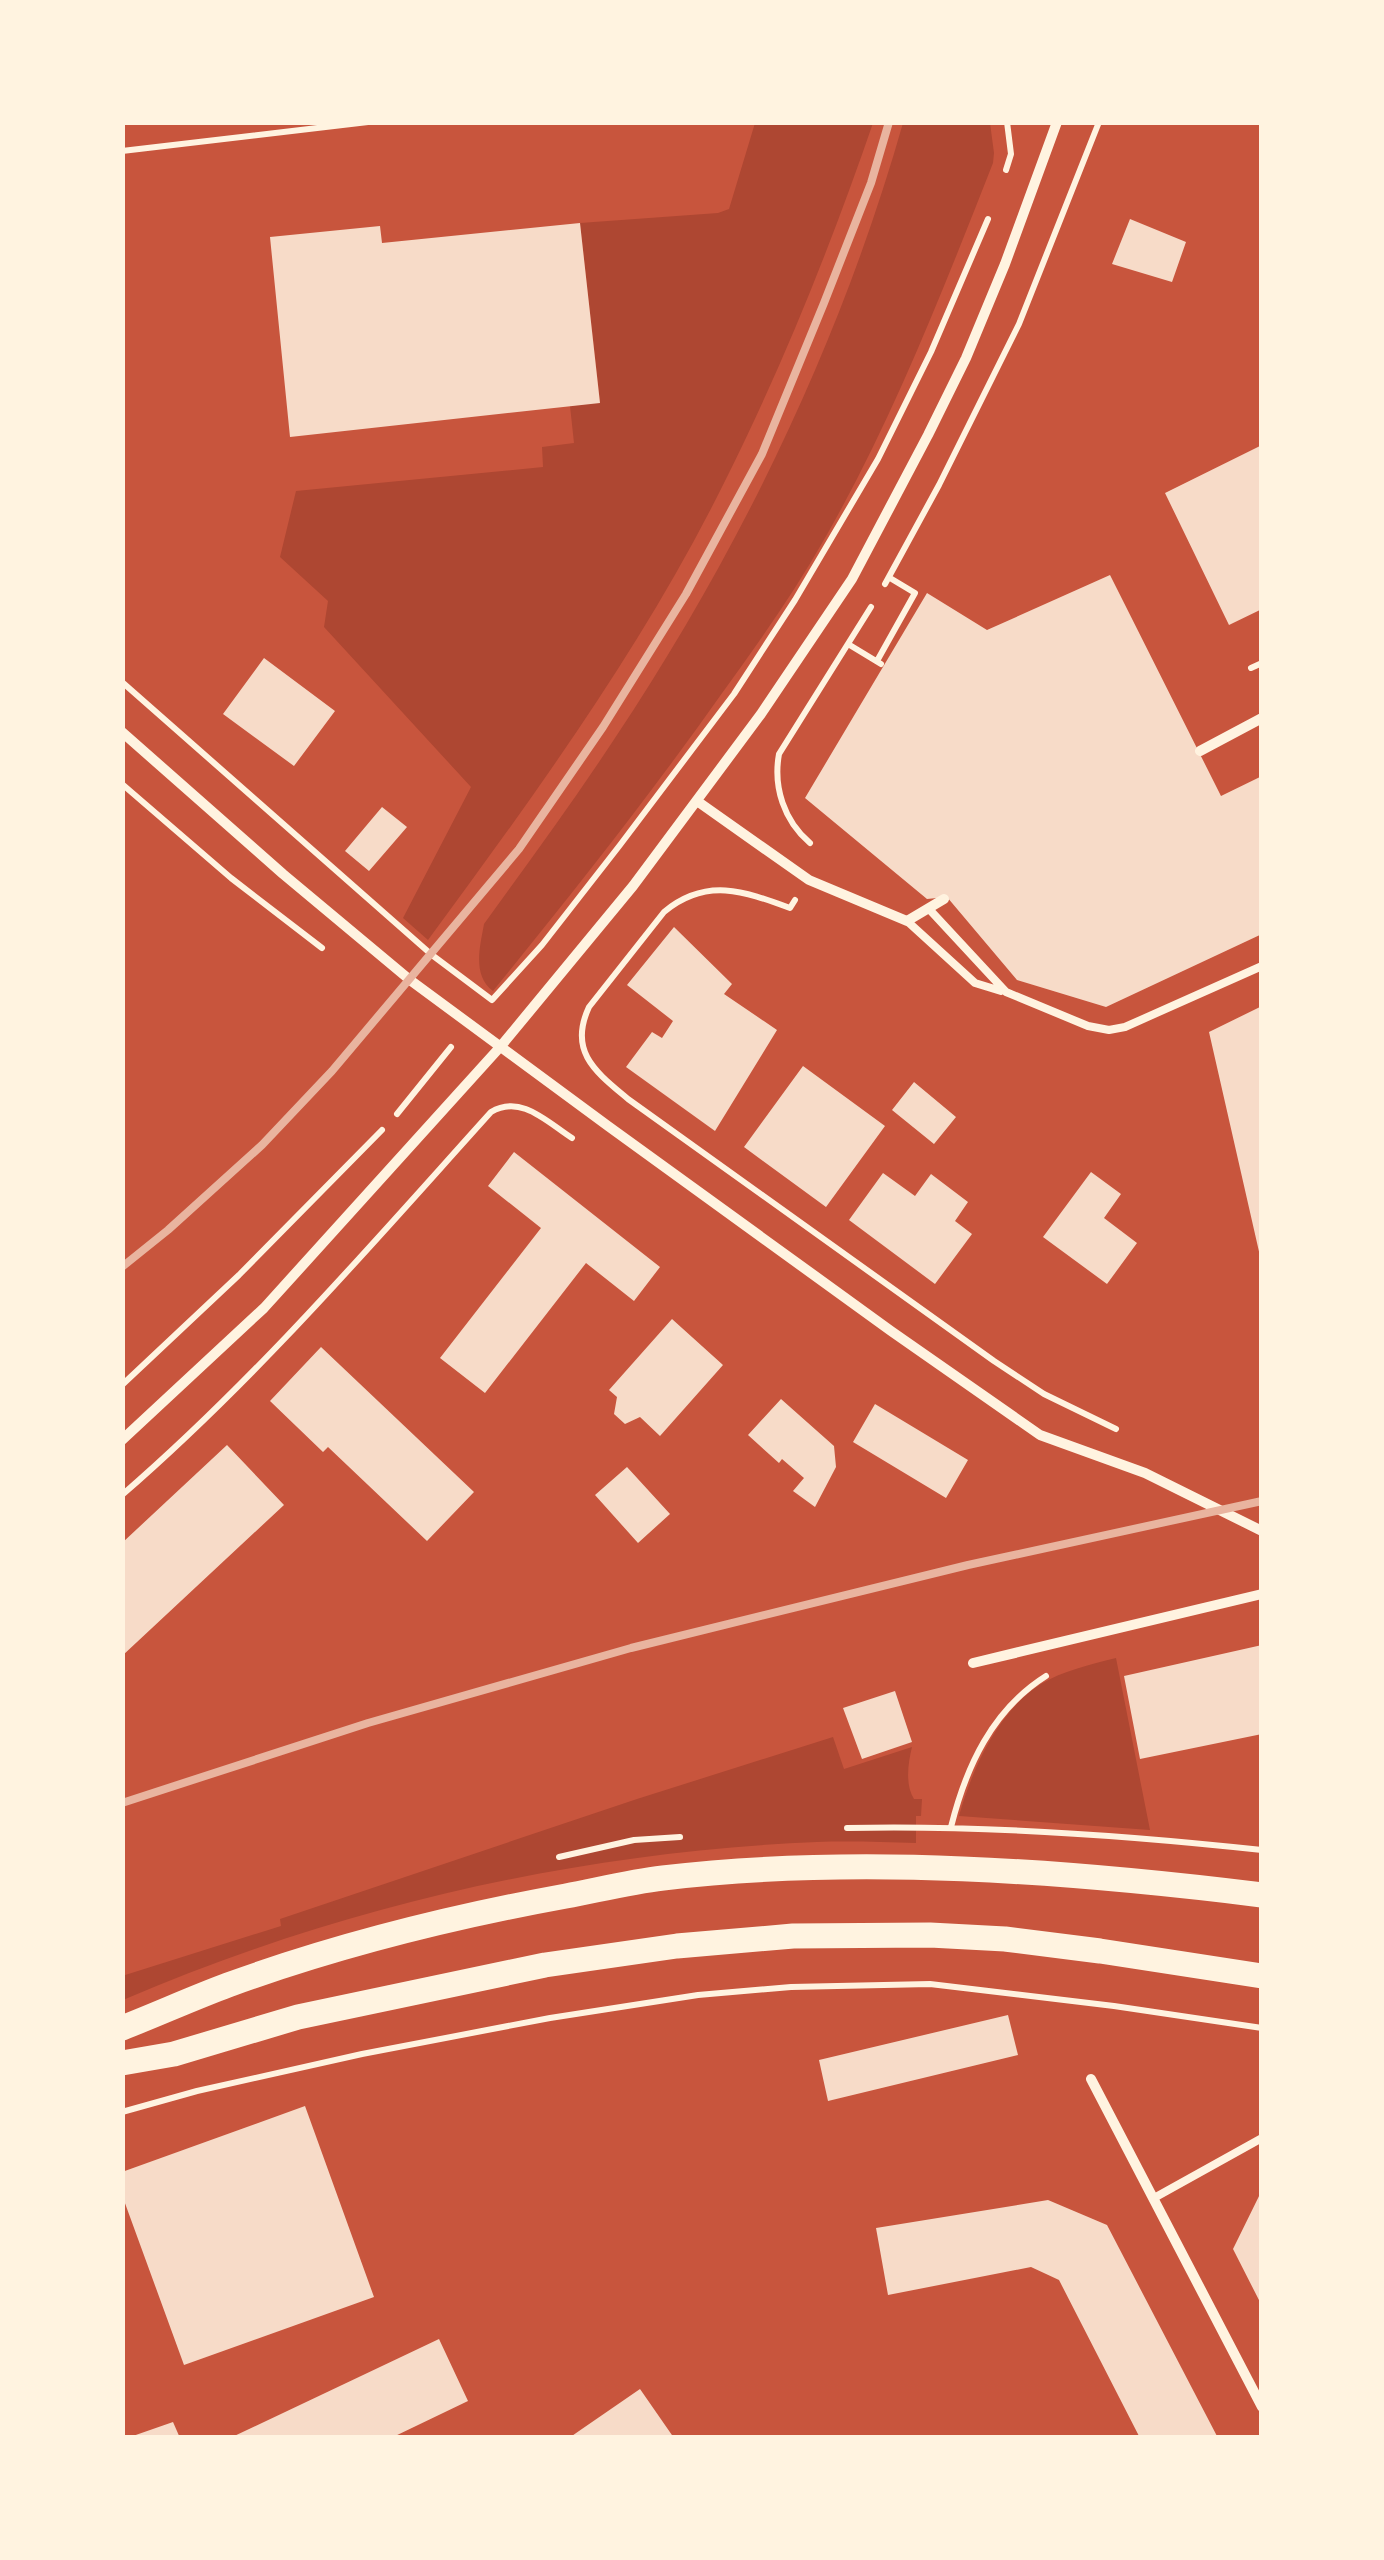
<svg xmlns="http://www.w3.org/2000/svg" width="1384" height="2560" viewBox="0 0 1384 2560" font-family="Poppins,sans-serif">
<rect width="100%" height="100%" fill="#c8553d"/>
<path fill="#ae4732" d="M755 123H873C831 245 783 365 725 481 644 645 536 793 428 940L403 918 471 787 324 627 328 601 280 557 296 491 543 467 542 447 574 443 570 406 600 402 580 223 718 213 729 209Z
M903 123H990L994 153 993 163C943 290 893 419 825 538 794 593 757 645 720 696 648 798 571 895 493 991 472 975 480 947 484 924 528 863 573 802 615 738 741 549 841 341 903 123Z
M1116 1658 1150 1830 959 1816C972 1769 998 1711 1041 1684 1062 1671 1092 1664 1116 1658Z
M833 1737 844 1769 912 1747C908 1763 905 1785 914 1799H922L921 1816H916V1843C883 1842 849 1841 817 1842 579 1852 341 1906 123 2000L122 1976 281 1926 280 1919 637 1799Z"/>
<path fill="#f7dbc8" d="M1130 219 1186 242 1172 282 1112 264Z
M580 223 600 403 290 437 270 237 380 226 382 243Z
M1262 445V609L1229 625 1165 493Z
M1110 575 1221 796 1262 776V934L1106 1007 1017 980 947 897 927 899 805 798 927 593 987 630Z
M264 658 335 711 294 766 223 714Z
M382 807 407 827 369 871 345 851Z
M674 927 732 984 724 994 777 1030 715 1131 626 1067 652 1032 662 1038 673 1021 627 985Z
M1262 1006V1256H1260L1209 1032Z
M803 1066 885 1126 826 1207 744 1147Z
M914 1082 956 1117 934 1144 892 1110Z
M514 1152 660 1267 634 1301 586 1263 485 1393 440 1358 541 1228 488 1186Z
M1091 1172 1121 1194 1104 1218 1137 1243 1107 1284 1043 1237Z
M883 1173 915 1196 931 1174 968 1202 955 1221 972 1234 935 1284 849 1220Z
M672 1319 723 1365 660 1436 640 1417 625 1424 614 1414 617 1397 609 1390Z
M321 1347 474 1492 427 1541 328 1447 323 1452 270 1401Z
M781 1399 834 1446 836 1467 815 1507 793 1491 804 1478 782 1459 779 1463 748 1435Z
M875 1404 968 1460 946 1498 853 1442Z
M227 1445 284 1505 122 1656V1543Z
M627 1467 670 1514 638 1543 595 1495Z
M1262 1645V1734L1140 1759 1124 1676Z
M895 1691 912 1742 862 1759 843 1708Z
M1008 2015 1018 2055 828 2101 819 2060Z
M305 2106 374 2297 184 2365 122 2195V2172Z
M1262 2190V2306L1233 2249Z
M1048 2200 1107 2225 1218 2438H1140L1059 2280 1031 2267 888 2295 876 2228Z
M439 2339 468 2401 391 2438H230Z
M640 2389 674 2438H569L579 2431Z
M173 2422 180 2438H130V2437Z"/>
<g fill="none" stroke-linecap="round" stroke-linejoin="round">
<path stroke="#fff3e0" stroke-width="6" d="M122 151 368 122
M1006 170 1011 154 1007 122
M885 584 939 485 1019 324 1099 122
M848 644 881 664
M877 661 915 593 890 578
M1251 668 1262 663
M122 682 432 955 492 1000 542 945 620 845 734 694 795 600 878 459 931 352 988 219
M122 784 231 878 322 948
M810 843C784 821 773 787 779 754L871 607
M795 900 790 908C744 891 706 877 664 912L589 1007C568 1052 596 1072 628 1099L994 1361 1044 1394 1116 1429
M397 1114 451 1047
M122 1385 239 1275 382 1130
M122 1495C256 1379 372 1244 491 1112 521 1094 547 1122 572 1138
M951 1827C966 1767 992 1710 1046 1676
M847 1828C985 1825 1124 1835 1262 1850
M559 1857 634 1840 680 1837
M122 2112 197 2091 362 2054 550 2018 698 1995 791 1987 930 1984 1114 2006 1262 2028"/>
<path stroke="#fff3e0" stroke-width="8" d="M929 909 1006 992 1088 1026 1109 1030 1125 1027 1262 966
M907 921 975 983 1001 991
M1154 2198 1262 2138"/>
<path stroke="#fff3e0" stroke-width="10" d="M122 732 283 874 410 980 608 1126 891 1331 1040 1435 1145 1473 1262 1531
M1200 751 1262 718
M697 801 809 880 907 921 944 899
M122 1440 264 1308 501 1046 633 886 761 714 852 579 928 435 966 358 1005 264 1057 122
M973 1663 1262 1594
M1091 2079 1262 2407"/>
<path stroke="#fff3e0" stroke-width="25" d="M122 2028C158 2014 193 1998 228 1985 338 1945 451 1917 566 1896 598 1890 630 1882 663 1878 857 1855 1068 1871 1262 1895
M122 2063 174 2054 298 2017 545 1965 677 1946 793 1936 930 1935 1005 1939 1100 1951 1262 1976"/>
<path stroke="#e9b49f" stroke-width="8" d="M122 1267 168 1230 262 1145 332 1071 519 849 603 727 686 594 762 454 824 303 871 183 889 122
M122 1803 368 1723 631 1648 968 1565 1262 1501"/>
</g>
<rect width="1384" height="2560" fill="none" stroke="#fff3e0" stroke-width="250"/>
</svg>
